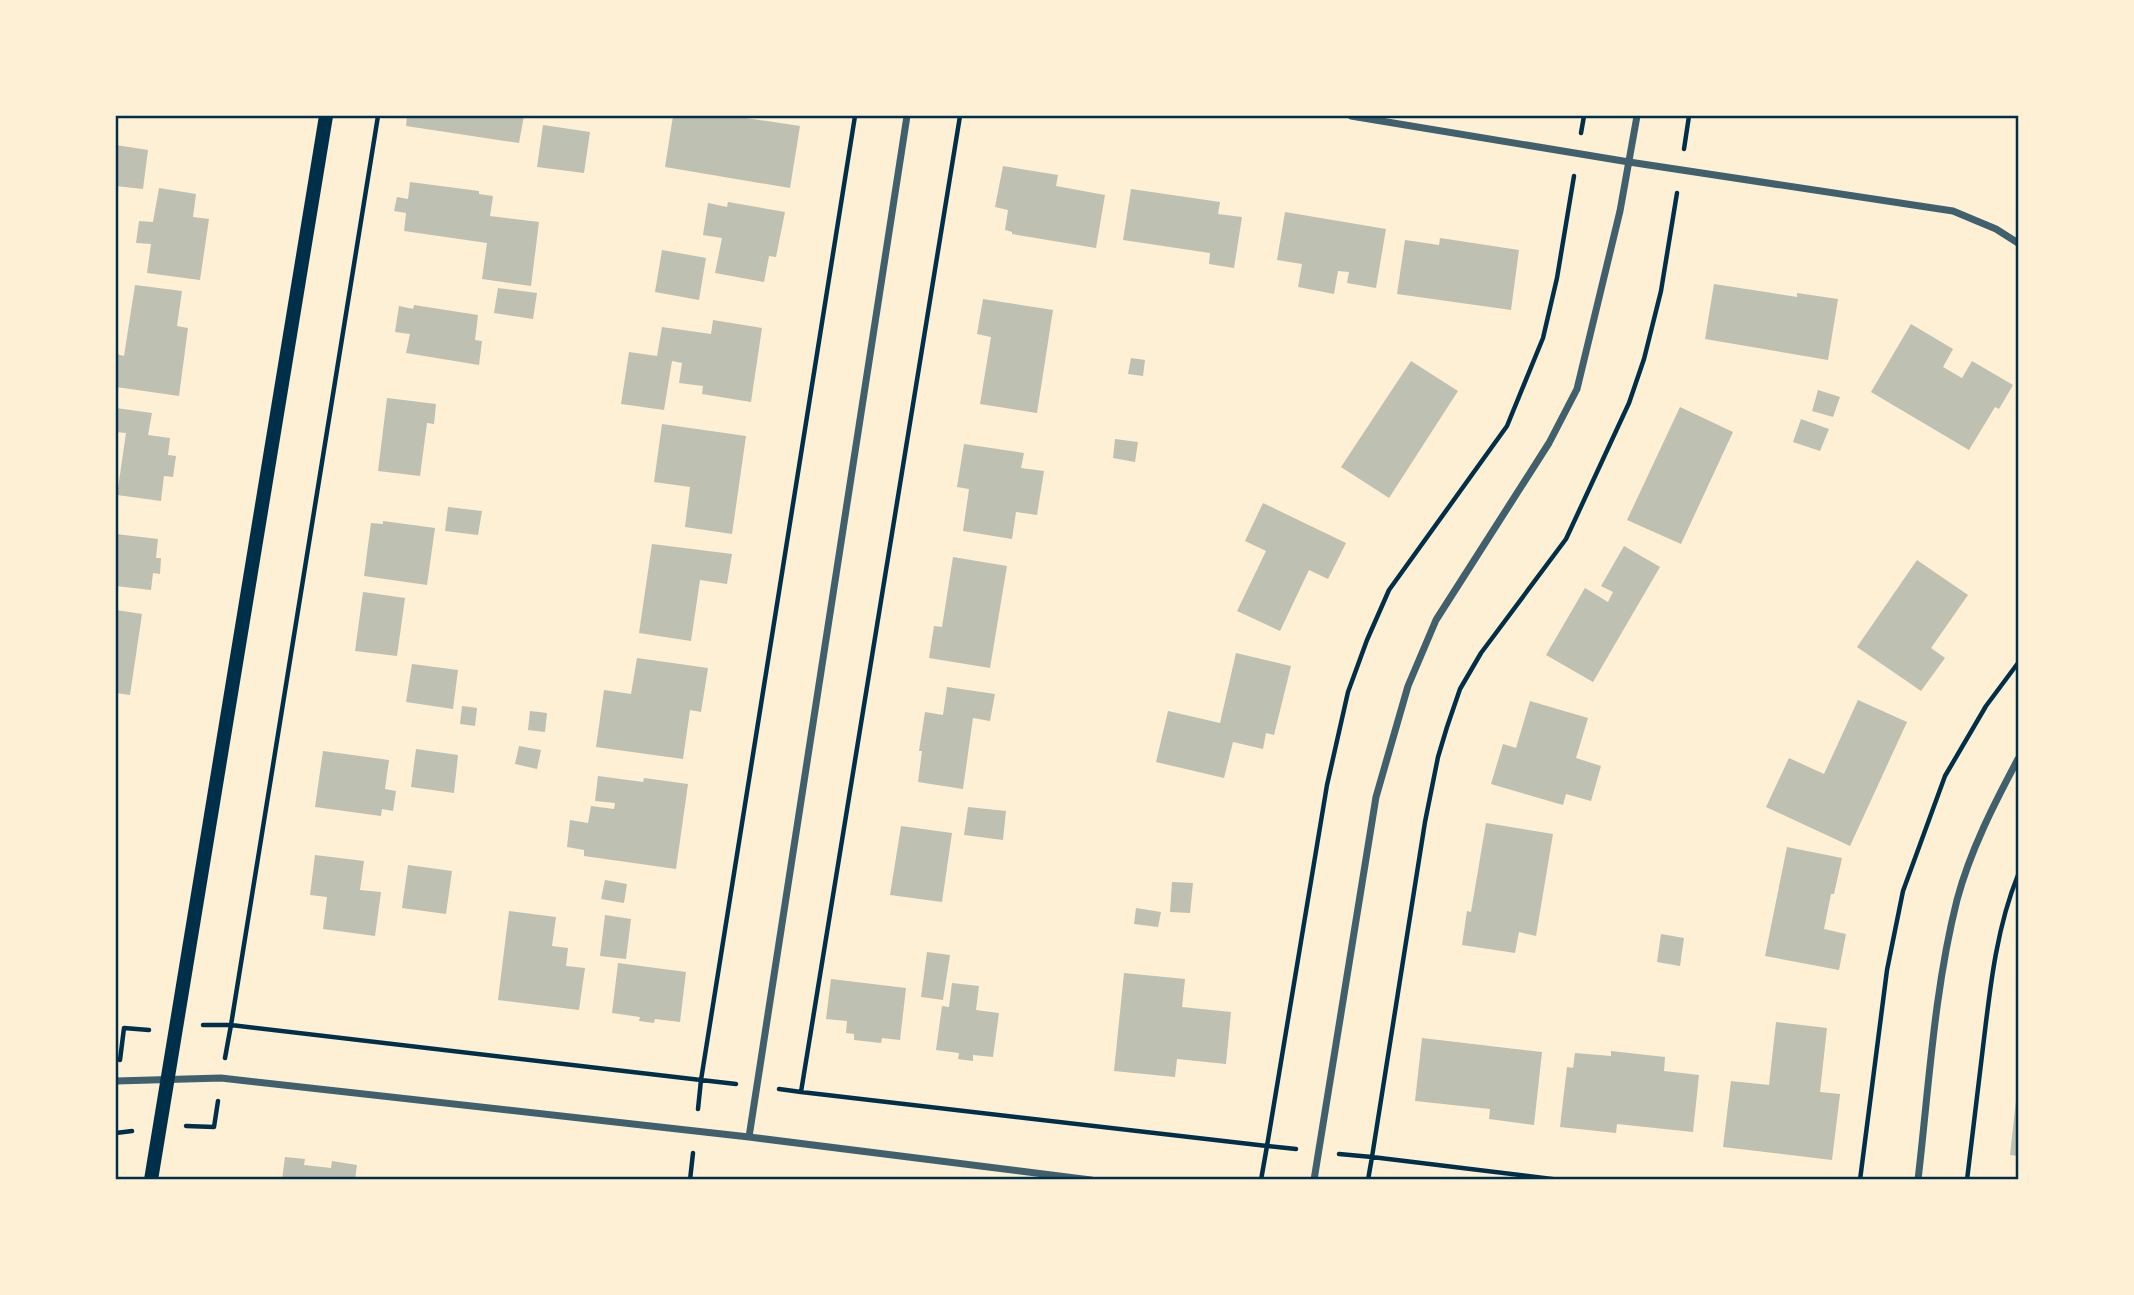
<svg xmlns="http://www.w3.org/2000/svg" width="2134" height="1295" viewBox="0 0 2134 1295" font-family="'Alegreya Sans',sans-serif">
<rect width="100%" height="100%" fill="#fdf0d5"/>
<path fill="#bec0b2" d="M407 116H524L519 143 406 126Z
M673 116H733L800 126 790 188 665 167Z
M543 125 590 132 584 173 537 167Z
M116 145 148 150 143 189 116 186Z
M1003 166 1058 175 1056 186 1105 195 1096 248 1012 234V232L1005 230 1008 210 995 207Z
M410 182 479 191V194L493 196 490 216 539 222 531 286 482 279 487 243 404 231 406 213 394 211 397 197 408 199Z
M159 188 196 194 193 217 209 219 200 280 147 273 151 244 136 243 139 221 153 222Z
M1131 189 1220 202 1218 214 1242 217 1234 268 1209 264 1210 253 1123 240Z
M728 202 785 212 776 257 769 256 764 282 715 273 722 238 703 235 708 203 727 207Z
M1285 212 1386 229 1376 288 1347 283 1349 272 1338 271 1334 294 1298 287 1302 264 1277 260Z
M1440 238 1519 250 1511 310 1397 294 1405 240 1439 245Z
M662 250 706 258 699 300 655 292Z
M1714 284 1797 297V293L1838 299 1828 360 1705 339Z
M135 285 182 291 177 326 188 328 179 396 116 387V354L124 356Z
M498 288 537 293 533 319 494 313Z
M983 299 1053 310 1037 413 980 404 991 337 977 334Z
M414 305 478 315 475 340 482 341 479 365 406 353 410 334 395 332 399 306 413 309Z
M713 320 762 328 751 402 702 394 703 386 679 383 682 363 672 361 664 410 621 404 629 352 657 356 662 327 711 334Z
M1911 324 1953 349 1943 367 1962 378 1972 361 2013 385 1999 409 1995 407 1969 450 1871 392Z
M1131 358 1145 360 1143 376 1128 374Z
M1411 361 1458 391 1389 498 1341 467Z
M1818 390 1840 397 1833 417 1812 411Z
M387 398 436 404 434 424 427 423 420 476 378 471Z
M1680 407 1733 432 1681 544 1627 520Z
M116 408 152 413 148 435 170 438 168 455 176 456 173 477 164 476 161 501 117 495 126 433 116 432Z
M1801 419 1829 429 1820 451 1793 442Z
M662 424 746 436 732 534 685 527 690 487 654 482Z
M1115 439 1138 442 1135 462 1113 458Z
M964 444 1024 453 1021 468 1044 471 1037 515 1016 512 1012 539 963 531 969 489 957 487Z
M1263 503 1346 543 1328 579 1309 570 1280 631 1237 611 1266 551 1245 541Z
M448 507 482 511 478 535 445 531Z
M383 521 435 528 427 585 364 576 371 523 383 524Z
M116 534 158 539 156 558H161L160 574 153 573 151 590 116 586Z
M652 544 732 554 727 584 700 580 691 641 639 633Z
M1624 546 1660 567 1593 682 1546 655 1585 588 1608 602 1613 592 1601 586Z
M953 557 1007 566 990 668 929 658 934 626 942 627Z
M1917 560 1968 595 1931 648 1945 658 1921 691 1857 647Z
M363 592 405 598 397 656 355 651Z
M116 610 142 614 130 695 116 693Z
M1236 653 1291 666 1274 735 1266 733 1263 749 1233 742 1224 778 1156 762 1168 711 1220 723Z
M637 658 708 668 701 712 690 710 683 759 596 747 604 690 631 694Z
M412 664 458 670 453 709 406 702Z
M947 687 995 694 990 721 973 718 963 789 918 782 922 751H919L925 712 943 715Z
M1858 700 1907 722 1850 846 1766 807 1789 758 1824 774Z
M1530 701 1588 718 1576 758 1601 766 1591 801 1566 794 1563 805 1491 784 1503 744 1516 748Z
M462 706 477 708 475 726 460 724Z
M530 711 547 713 545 732 528 730Z
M519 746 541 750 537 769 515 764Z
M416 749 458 755 454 793 411 787Z
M323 751 389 760 385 789 396 791 393 811 382 809 381 816 315 807Z
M598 776 643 782 644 778 688 784 676 869 584 856V850L567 847 570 820 588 823 591 806 614 809 615 803 595 801Z
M968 807 1006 811 1003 840 964 835Z
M1486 823 1553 834 1536 936 1519 932 1515 953 1462 945 1467 911 1471 912Z
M901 826 952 833 942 902 890 895Z
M1787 847 1842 858 1834 894H1831L1824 929 1846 934 1839 970 1765 956Z
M315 855 364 861 360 890 381 892 375 936 323 929 327 897 310 895Z
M408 865 452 871 446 914 402 908Z
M605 880 627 884 624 903 601 899Z
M1172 882 1193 883 1190 913 1170 912Z
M1136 908 1161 912 1158 927 1134 924Z
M509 911 556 917 552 946 568 948 566 966 585 968 579 1010 498 1000Z
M605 915 631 919 626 959 600 956Z
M1661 934 1684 938 1680 966 1657 962Z
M927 952 950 955 943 1000 921 997Z
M618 963 686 972 680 1022 655 1019 654 1023 639 1021 640 1017 612 1013Z
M1124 973 1185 979 1182 1007 1231 1012 1226 1064 1177 1059 1175 1077 1114 1071Z
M831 979 906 988 900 1040 882 1038 881 1043 854 1040V1034L846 1033 847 1021 826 1019Z
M952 983 979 986 976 1010 999 1013 993 1057 973 1055V1061L958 1059 959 1053 936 1050 942 1006 949 1007Z
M1776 1022 1827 1028 1820 1092 1840 1094 1832 1160 1723 1147 1731 1081 1769 1085Z
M1422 1038 1542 1052 1534 1125 1489 1119 1490 1109 1415 1101Z
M1611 1051 1665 1057 1664 1071 1699 1075 1693 1132 1617 1124 1616 1133 1560 1127 1567 1067 1573 1068 1575 1053 1611 1056Z
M2017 1091H2018V1156L2010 1155Z
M285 1157 305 1159 304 1165 331 1168 332 1161 357 1165 355 1180H282Z"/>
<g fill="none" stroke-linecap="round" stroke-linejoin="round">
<path stroke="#003049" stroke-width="4.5" d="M378 116 231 1025 701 1080 855 116
M960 116 801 1092 1267 1146 1327 785 1348 692 1367 640 1389 590 1507 426 1543 338 1557 278 1574 176
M1581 133 1584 116
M1684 149 1689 116
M203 1025H231L225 1058
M120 1060 124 1028 149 1030
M779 1089 801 1092
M698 1109 701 1080 736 1084
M186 1126 214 1127 218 1101
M116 1133 132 1131
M1339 1154 1372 1157 1368 1180
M690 1180 693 1153
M1261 1180 1267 1146 1296 1149
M1560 1180 1372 1157 1425 822 1438 757 1447 727 1460 689 1481 653 1566 539 1629 403 1644 359 1661 291 1677 193
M1860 1180 1887 970 1903 891 1945 776 1986 706 2018 663
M1967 1180C1972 1135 1978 1091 1983 1047 1990 989 1996 929 2018 875"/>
<path stroke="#3f606c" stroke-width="7" d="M1351 116 1629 162 1953 211 1996 229 2018 243
M116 1081 221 1078 749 1137 1091 1180
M749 1137 907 116
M1314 1180 1376 797 1408 686 1436 620 1549 443 1577 389 1620 211 1637 116
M1918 1180C1929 1086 1934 991 1957 900 1970 851 1994 804 2018 759"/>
<path stroke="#003049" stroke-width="14" d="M151 1180 326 116"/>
</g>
<rect width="2134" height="1295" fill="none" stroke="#fdf0d5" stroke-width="234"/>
<rect x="117" y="117" width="1900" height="1061" fill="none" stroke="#003049" stroke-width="2.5"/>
</svg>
